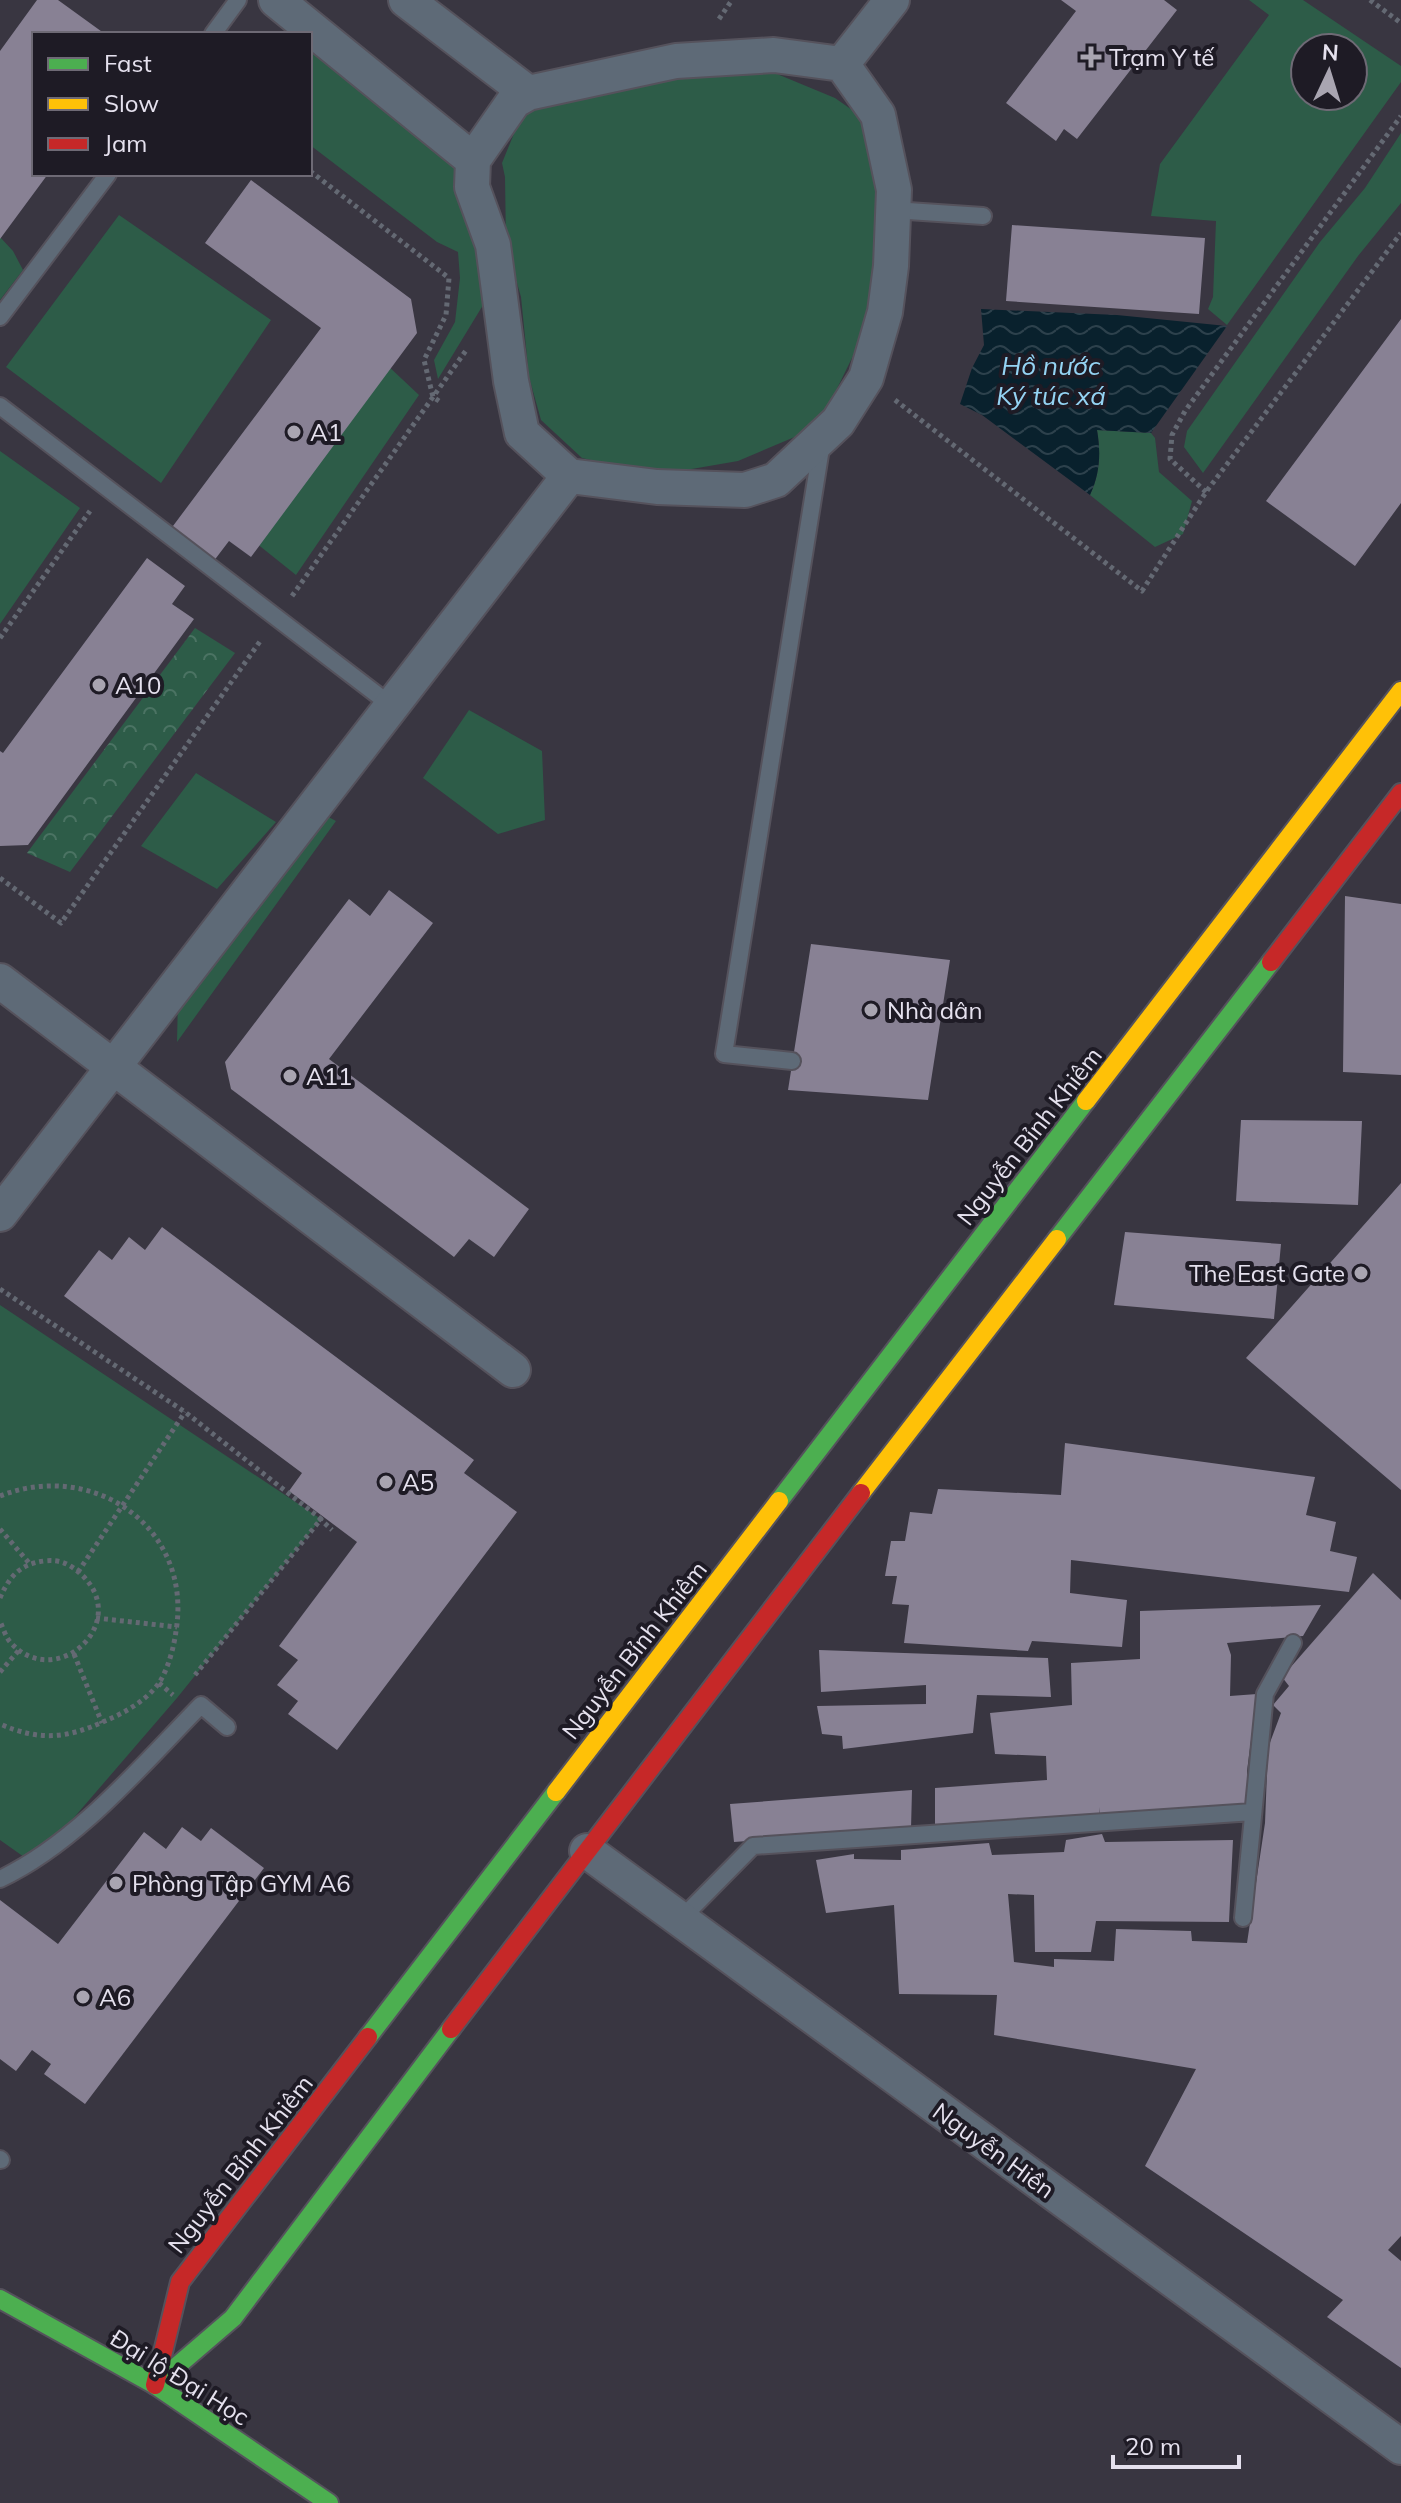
<svg xmlns="http://www.w3.org/2000/svg" width="1401" height="2503" viewBox="0 0 1401 2503" font-family="Mulish,sans-serif">
<defs>
<pattern id="forest-crowns" width="20" height="18" patternUnits="userSpaceOnUse" patternTransform="scale(2)"><rect width="20" height="18" fill="#2d5c48"/><path d="M2 6a3 3 0 1 1 6 0M12 15a3 3 0 1 1 6 0" fill="none" stroke="#4b7363"/></pattern>
<pattern id="water-waves" width="16" height="10" patternUnits="userSpaceOnUse" patternTransform="scale(2)"><rect width="16" height="10" fill="#09212d"/><path d="M0 5q4-4 8 0t8 0" fill="none" stroke="#2d414c"/></pattern>
</defs>
<rect width="100%" height="100%" fill="#393641"/>
<path fill="#2d5c48" fill-rule="evenodd" d="M1249 0H1303L1401 66V82L1227 325 1208 309 1213 297 1216 221 1151 216 1160 164 1269 15ZM1353 48V96H1305V48Z
M310 47 481 183 491 292 438 379 434 360 455 322 460 278 458 252 437 242 310 145Z
M760 67 835 98 875 126 883 167 874 313 827 409 797 436 738 461 657 475 582 458 541 420 529 377 521 297 506 244 505 177 502 163 524 109 559 92Z
M1401 133V203L1358 256 1203 473 1184 447 1187 431 1320 242 1365 188Z
M119 215 271 320 161 483 6 367Z
M0 237 13 251 23 270 0 300Z
M386 364 419 395 296 575 256 543Z
M1097 430 1151 433 1155 438 1159 472 1192 501 1183 534 1155 547 1090 495C1100 475 1101 452 1097 430Z
M0 451 80 508 0 624Z
M469 710 542 751 545 820 498 834 423 778Z
M196 773 276 822 217 889 141 846Z
M317 811 336 821 177 1042 178 998Z
M0 1305 321 1519 177 1698 34 1864 0 1840Z"/>
<path fill="url(#forest-crowns)" d="M195 628 235 653 70 872 27 853Z"/>
<path fill="url(#water-waves)" d="M981 309 1117 315 1227 326 1151 433 1097 430C1101 453 1100 474 1090 495L982 415 960 404 972 368 984 345Z"/>
<path fill="#888194" d="M37 0H58L105 34H34V174H48L0 239V51Z
M1061 0H1164L1177 10 1077 139 1064 129 1056 141 1006 103 1076 11Z
M251 180 411 299 417 333 251 557 229 541 213 562 170 530 321 328 205 243Z
M1012 225 1205 238 1199 314 1006 301Z
M1401 319V503L1355 566 1266 501Z
M147 558 185 586 172 604 194 619 28 845 0 846V751L3 753Z
M389 890 433 923 329 1059 529 1209 494 1257 469 1239 454 1257 231 1089 225 1062 349 899 370 916Z
M1345 896 1401 904V1075L1343 1072Z
M811 944 950 960 928 1100 788 1090Z
M1241 1120 1362 1121 1358 1205 1236 1201Z
M1401 1183V1490L1246 1358Z
M162 1227 474 1460 464 1473 517 1512 337 1750 288 1714 298 1701 277 1685 298 1660 279 1646 357 1542 289 1491 302 1473 64 1296 99 1250 112 1260 129 1237 145 1250Z
M1125 1232 1281 1244 1274 1319 1114 1305Z
M1065 1443 1315 1477 1306 1515 1336 1522 1330 1551 1357 1557 1349 1592 1071 1560 1070 1593 1127 1600 1122 1647 1032 1641 1028 1651 904 1643 909 1605 892 1604 897 1576H885L891 1541H905L910 1512 932 1514 938 1489 1061 1495Z
M1373 1573 1401 1600V2236L1388 2250 1401 2261V2368L1327 2317 1343 2300 1145 2166 1196 2069 994 2035 997 1995 899 1994 894 1905 826 1913 816 1860 854 1854V1859L901 1860V1850L989 1843 992 1855 1064 1852 1066 1840 1102 1834 1105 1842 1233 1840 1229 1922 1096 1921 1091 1952H1035L1034 1895 1008 1894 1014 1962 1054 1967V1959L1114 1961 1116 1929 1191 1931 1192 1941 1247 1943 1265 1823 1268 1748 1281 1713 1273 1705 1289 1686 1282 1677Z
M1321 1605 1303 1636 1227 1643 1231 1655 1230 1696 1257 1694 1247 1771V1811L1100 1821 1099 1807V1821L935 1826V1788L1047 1780 1046 1756 995 1754 990 1713 1072 1705 1071 1663 1140 1659V1611Z
M819 1650 1048 1658 1051 1697 977 1695 973 1733 843 1749 842 1736 822 1734 817 1706 926 1704V1685L821 1692Z
M912 1790 911 1829 734 1842 730 1804Z
M182 1827 201 1841 211 1828 264 1868 85 2104 44 2074 51 2064 32 2050 16 2071 0 2059V1900L58 1944 144 1832 166 1849Z"/>
<g fill="none" stroke-linecap="round" stroke-linejoin="round">
<g stroke="#55525c" stroke-width="20">
<path id="lane" d="M213 34 238 0
M893 210 983 216
M0 317 108 174
M0 406 392 706
M792 1061 724 1054 822 442
M0 1879C77 1843 142 1765 201 1705L227 1727
M1243 1918 1265 1694 1293 1643
M680 1920 753 1846 1253 1812
M0 2159 1 2160"/>
</g>
<g stroke="#55525c" stroke-width="38">
<path id="street" d="M276 0 473 160
M406 0 528 93
M774 55 842 64 878 115 894 190 891 266 885 312 866 378 838 422 776 480 745 490 657 487 569 476 522 433 511 381 493 245 472 187 473 160 514 101 528 93 676 61Z
M842 64 892 0
M0 981 513 1370
M0 1214 569 476
M587 1851 1401 2447"/>
</g>
<g stroke="#55525c" stroke-width="22">
<path id="fast" d="M1057 1239 1271 962
M779 1501 1086 1101
M368 2037 556 1792
M0 2299 155 2385 329 2503
M155 2385 233 2318 451 2029"/>
</g>
<g stroke="#55525c" stroke-width="22">
<path id="slow" d="M1086 1101 1401 691
M861 1493 1057 1239
M556 1792 779 1501"/>
</g>
<g stroke="#55525c" stroke-width="22">
<path id="jam" d="M1271 962 1401 793
M451 2029 861 1493
M155 2385 180 2282 368 2037"/>
</g>
<path stroke="#646973" stroke-width="5" stroke-dasharray="4 4" stroke-linecap="butt" d="M1370 0 1401 23
M719 19 732 0
M310 171 449 278 446 315 424 360 433 397 439 401
M895 400 1142 591 1206 492 1401 233
M1206 492 1170 459 1172 435 1185 411 1401 116
M292 596 467 349
M0 638 90 511
M0 878 61 923 261 640
M0 1289 185 1412 321 1519 195 1675
M0 1496C94 1459 193 1528 176 1631 174 1647 168 1669 159 1683 146 1701 124 1713 105 1721 66 1739 39 1741 0 1724
M319 1518 332 1530
M0 1529 29 1563
M78 1572 185 1412
M0 1598C9 1577 20 1564 44 1561 60 1559 70 1564 82 1575 132 1623 56 1692 11 1643 6 1638 3 1628 0 1621
M96 1618 177 1627
M74 1654 102 1723
M0 1672 20 1649
M159 1683 173 1695"/>
<use href="#lane" stroke="#5e6a77" stroke-width="16"/>
<use href="#street" stroke="#5e6a77" stroke-width="34"/>
<use href="#fast" stroke="#4caf50" stroke-width="18"/>
<use href="#slow" stroke="#ffc107" stroke-width="18"/>
<use href="#jam" stroke="#c62828" stroke-width="18"/>
</g>
<g fill="#a9a5b1" stroke="#1e1b25" stroke-width="3">
<path d="M1087 45h8v8h8v8h-8v8h-8v-8h-8v-8h8z"/>
<circle cx="294" cy="432" r="8"/>
<circle cx="99" cy="685" r="8"/>
<circle cx="871" cy="1010" r="8"/>
<circle cx="290" cy="1076" r="8"/>
<circle cx="1361" cy="1273" r="8"/>
<circle cx="386" cy="1482" r="8"/>
<circle cx="116" cy="1883" r="8"/>
<circle cx="83" cy="1997" r="8"/>
</g>
<g text-anchor="middle" dominant-baseline="central" stroke-width="8" stroke-linejoin="round" paint-order="stroke">
<g font-size="24" fill="#e5e1ee" stroke="#1e1b25" text-anchor="start">
<text x="1109" y="57">Trạm Y tế</text>
<text x="310" y="432">A1</text>
<text x="115" y="685">A10</text>
<text x="887" y="1010">Nhà dân</text>
<text x="306" y="1076">A11</text>
<text x="1345" y="1273" text-anchor="end">The East Gate</text>
<text x="402" y="1482">A5</text>
<text x="132" y="1883">Phòng Tập GYM A6</text>
<text x="99" y="1997">A6</text>
</g>
<g font-size="24" fill="#e5e1ee" stroke="#1e1b25">
<text transform="translate(1029 1136) rotate(-52)">Nguyễn Bỉnh Khiêm</text>
<text transform="translate(634 1650) rotate(-52)">Nguyễn Bỉnh Khiêm</text>
<text transform="translate(994 2150) rotate(36)">Nguyễn Hiền</text>
<text transform="translate(240 2164) rotate(-52)">Nguyễn Bỉnh Khiêm</text>
<text transform="translate(180 2377) rotate(32)">Đại lộ Đại Học</text>
</g>
<g font-size="26" font-style="italic" fill="#94d3f3" stroke="#1e1b25">
<text x="1051" y="365">Hồ nước<tspan x="1051" dy="30">Ký túc xá</tspan></text>
</g>
</g>
<rect x="32" y="32" width="280" height="144" fill="#1e1b25" stroke="#6e6a75" stroke-width="2"/>
<rect x="48" y="58" width="40" height="12" fill="#4caf50" stroke="#6e6a75" stroke-width="2"/>
<text x="104" y="72" font-size="24" fill="#e5e1ee">Fast</text>
<rect x="48" y="98" width="40" height="12" fill="#ffc107" stroke="#6e6a75" stroke-width="2"/>
<text x="104" y="112" font-size="24" fill="#e5e1ee">Slow</text>
<rect x="48" y="138" width="40" height="12" fill="#c62828" stroke="#6e6a75" stroke-width="2"/>
<text x="104" y="152" font-size="24" fill="#e5e1ee">Jam</text>
<g transform="translate(1329 72) rotate(4)"><circle r="38" fill="#1e1b25" stroke="#6e6a75" stroke-width="2"/>
<path d="M0-6L14 30L0 20L-14 30Z" fill="#a9a5b1"/>
<text y="-12" font-size="22" font-weight="bold" text-anchor="middle" fill="#e5e1ee">N</text>
</g>
<path d="M1113 2455v12h126v-12" fill="none" stroke="#e5e1ee" stroke-width="4"/>
<text x="1125" y="2455" font-size="24" fill="#e5e1ee" stroke="#1e1b25" stroke-width="6" paint-order="stroke">20 m</text>
</svg>
